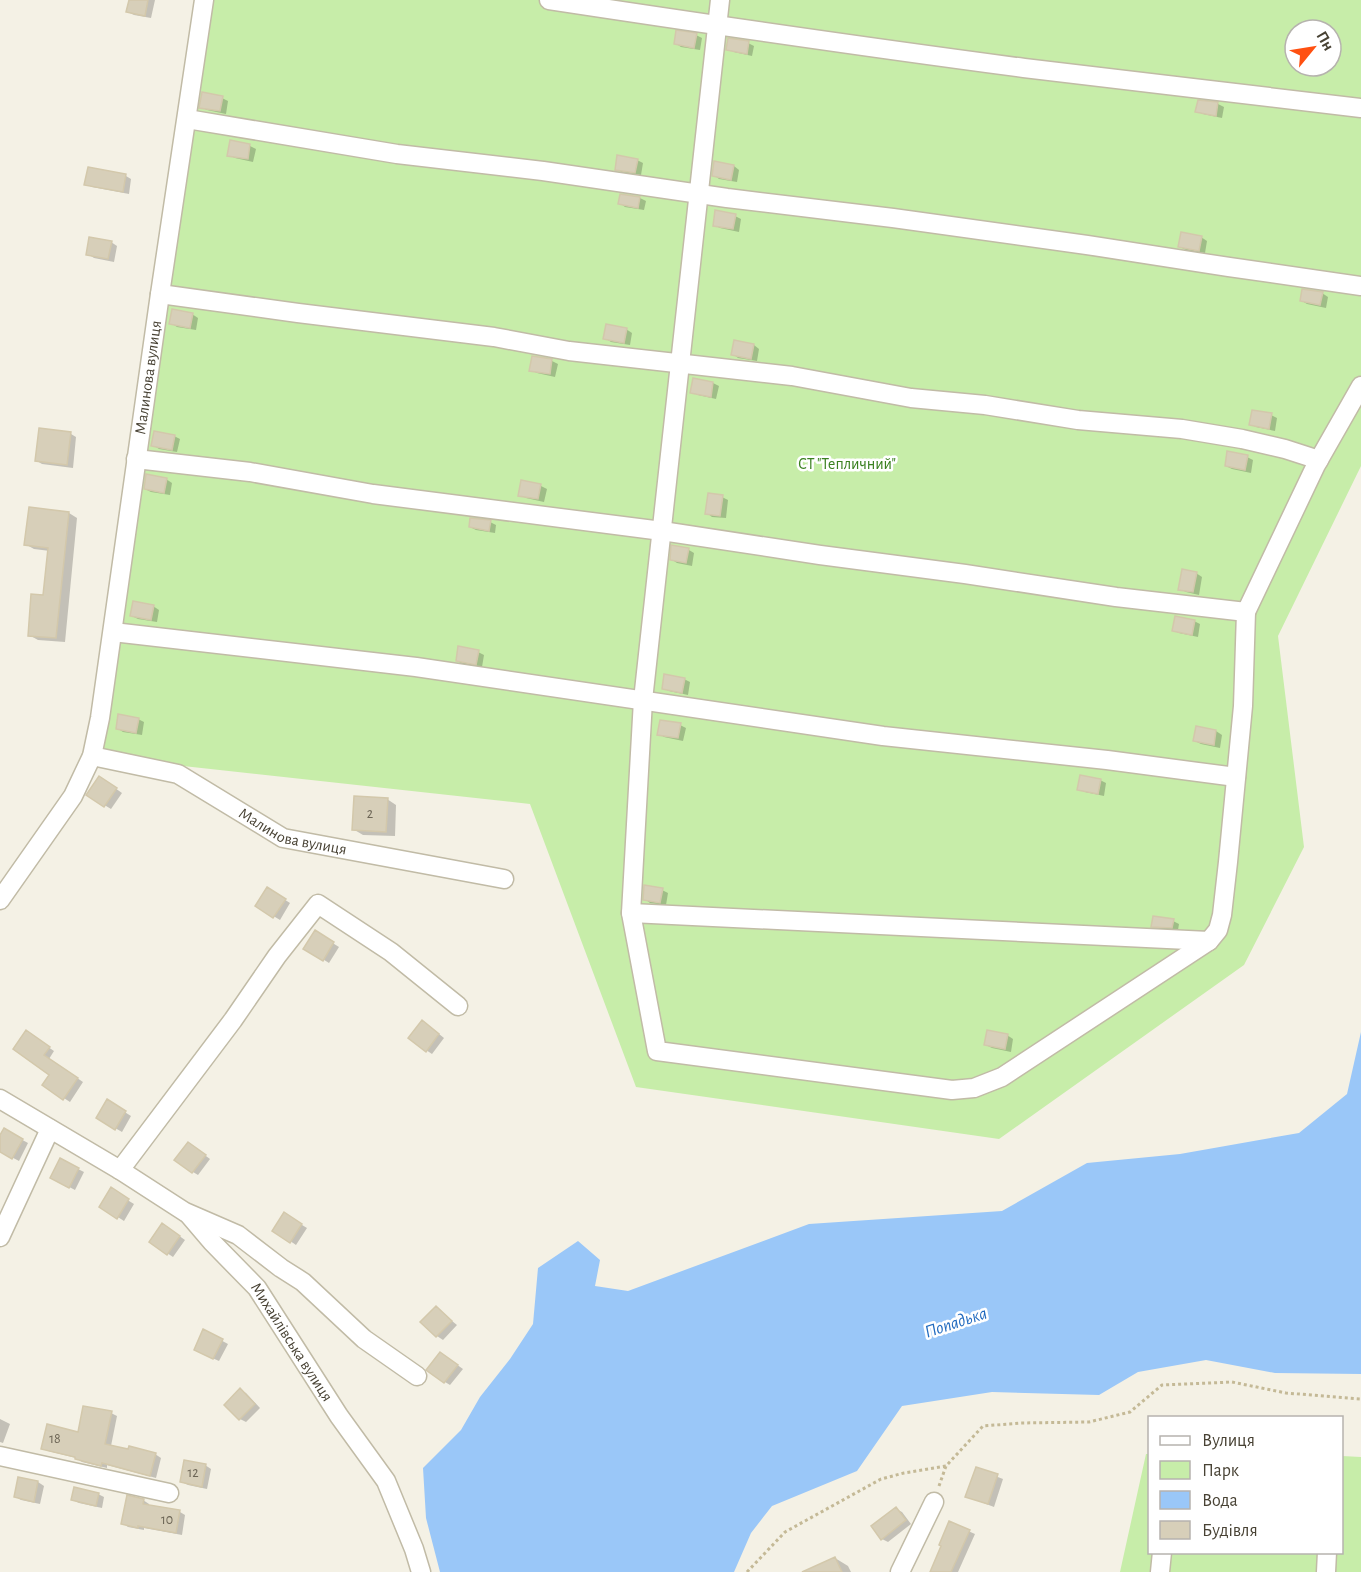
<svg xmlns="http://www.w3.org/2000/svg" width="1361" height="1572" viewBox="0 0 1361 1572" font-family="'Alegreya Sans',sans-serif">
<rect width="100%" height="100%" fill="#f4f1e5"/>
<path fill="#c7eda9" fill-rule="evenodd" d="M199 0H1361V466L1278 636 1304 847 1244 965 999 1139 636 1087 530 804 92 756ZM1295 30H1331V66H1295Z
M1146 1454H1150V1552H1342V1456L1361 1457V1572H1120Z"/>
<path fill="#9ac7f8" d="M1361 1032V1374L1275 1373 1206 1360 1138 1372 1099 1395 992 1392 902 1406 857 1471 772 1506 751 1533 734 1572H440L426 1518 423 1468 461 1430 480 1397 510 1359 533 1324 538 1268 578 1241 600 1260 595 1286 628 1291 809 1224 1002 1211 1087 1163 1180 1154 1299 1133 1347 1094Z"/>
<path fill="#0003" d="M130 0H155L151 18 134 15 128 12Z
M696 35 702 38 700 50 681 47 675 43Z
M748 43 754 46 752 56 734 52 728 49Z
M222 98 228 101 226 114 207 110 201 107Z
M1199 102 1218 104 1224 107 1222 118 1203 114 1197 111Z
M231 142 250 146 256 149 253 162 235 158 229 155Z
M637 160 643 163 641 175 622 172 616 169Z
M734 166 739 170 737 182 719 179 714 175Z
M126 176 131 179 129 194 92 187 86 184Z
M621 195 640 198 646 201 644 210 625 207 620 203Z
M735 216 741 219 739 232 720 228 714 225Z
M1201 237 1207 241 1205 253 1186 250 1180 247Z
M111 242 117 246 114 262 94 258 88 254Z
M1322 293 1328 297 1326 308 1307 304 1302 301Z
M192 314 198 318 196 330 177 327 171 323Z
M626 329 632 333 630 345 611 342 605 338Z
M754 345 759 349 757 361 738 358 733 354Z
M533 357 552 361 558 364 555 377 537 373 531 370Z
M713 383 719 386 716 399 698 395 692 392Z
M1271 415 1277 418 1275 431 1256 427 1250 424Z
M71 434 76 437 73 468 42 464 37 461Z
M174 436 180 439 177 452 159 449 153 445Z
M1247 457 1253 460 1251 473 1232 469 1226 466Z
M166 479 172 483 170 495 151 492 145 489Z
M522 482 541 486 547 489 544 502 526 498 520 495Z
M722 497 728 500 726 518 712 517 707 513Z
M69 513 77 518 65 642 38 640 29 635 44 596 50 551 34 549 25 544Z
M490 522 496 525 495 533 476 530 470 527Z
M689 550 694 553 692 566 677 563 671 559Z
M1196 573 1202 577 1199 595 1186 592 1180 589Z
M153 606 159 610 157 622 138 619 132 616Z
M1194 621 1200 624 1198 637 1179 633 1173 630Z
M478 652 484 655 482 667 463 664 457 661Z
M684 679 690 682 688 695 669 691 663 688Z
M138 719 144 722 142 735 123 732 117 728Z
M680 725 686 728 683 741 664 737 659 734Z
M1197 728 1216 731 1222 735 1220 748 1201 744 1195 741Z
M1100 780 1106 783 1104 796 1085 792 1079 789Z
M105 781 122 793 111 809 88 795Z
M387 799 396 805 395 836 363 835 353 829Z
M268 889 290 903 280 920 257 906Z
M662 890 668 893 666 905 650 903 645 899Z
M1173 921 1179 924 1178 930 1159 929 1153 926Z
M315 932 339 947 329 963 305 948Z
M428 1025 444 1038 432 1054 426 1050Z
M1007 1035 1013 1039 1011 1052 992 1048 986 1045Z
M32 1036 54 1051 49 1059 83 1082 70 1102 44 1085 51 1074Z
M107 1101 131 1116 122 1132 98 1118Z
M4 1130 28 1143 19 1161 0 1151V1138Z
M194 1147 210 1159 198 1175 193 1172Z
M60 1160 84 1172 75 1190 52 1178Z
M111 1190 134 1204 124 1221 101 1206Z
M284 1214 307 1228 296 1245 274 1230Z
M168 1228 185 1240 173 1257 167 1253Z
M436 1308 457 1325 443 1340 437 1336 423 1322Z
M204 1331 228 1344 219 1361 201 1353Z
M446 1357 463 1369 450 1385 445 1382Z
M240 1390 246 1393 260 1408 246 1422 240 1419 226 1405Z
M111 1413 117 1416 111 1446 155 1454 161 1458 156 1478 107 1465V1468L82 1462 76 1458 48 1451 43 1448 79 1434Z
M0 1419 10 1424 3 1443 0 1442Z
M205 1465 211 1469 207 1489 188 1485 182 1482Z
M977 1469 1003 1479 994 1507 973 1499Z
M20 1478 38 1482 44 1486 40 1504 21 1500 16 1497Z
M98 1494 104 1497 102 1508 79 1503 73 1500Z
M143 1500 149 1504V1506L180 1512 185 1515 182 1535 144 1528V1530L128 1527 123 1523Z
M896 1509 902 1512 911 1524 888 1542 882 1539Z
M950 1523 975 1534 958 1572H932Z
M835 1558 848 1566 851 1572H818Z"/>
<path fill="#d7cfb9" stroke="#d3c8ab" stroke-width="1.5" d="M129 0H148L145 16 126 12Z
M676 30 697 33 694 48 674 44Z
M728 38 749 41 747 54 726 50Z
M202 92 223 96 220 111 199 108Z
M1198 100 1218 102 1216 116 1195 112Z
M230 140 250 144 248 159 227 156Z
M617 155 638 159 635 173 615 170Z
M714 161 734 165 731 180 712 176Z
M88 167 126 174 123 192 84 185Z
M620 194 640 197 638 208 618 204Z
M715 210 736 214 733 229 713 226Z
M1181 232 1202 236 1199 251 1178 247Z
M89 237 112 241 108 259 86 255Z
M1302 289 1323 292 1320 305 1300 301Z
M172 309 193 313 190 328 169 324Z
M606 324 627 328 624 343 603 339Z
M734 340 754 344 751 359 731 355Z
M532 356 552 359 550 374 529 371Z
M693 378 713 382 711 397 690 393Z
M1252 410 1272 413 1269 429 1249 425Z
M39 428 71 432 67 465 35 461Z
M154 431 175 435 172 450 151 446Z
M1227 451 1248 455 1245 470 1225 466Z
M146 474 167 478 164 493 144 489Z
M521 480 541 484 538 499 518 496Z
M708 493 723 495 720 516 705 514Z
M29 507 69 512 56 638 28 636 31 594 43 595 48 548 24 545Z
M470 518 491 520 489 531 469 527Z
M671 545 689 548 686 563 670 560Z
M1182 569 1197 572 1193 592 1178 590Z
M133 601 154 605 151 620 130 616Z
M1175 616 1195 620 1192 635 1172 631Z
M458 646 479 650 476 665 456 661Z
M664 674 685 678 682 693 662 689Z
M118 714 139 718 136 733 116 729Z
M660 720 681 723 678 738 657 735Z
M1196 726 1216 730 1214 745 1193 741Z
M1080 775 1101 779 1098 794 1077 790Z
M99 776 117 788 104 807 86 795Z
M354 796 388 798 386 832 352 830Z
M644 885 663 888 660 903 643 900Z
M267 887 286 899 273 918 255 906Z
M1153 916 1174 919 1172 928 1151 927Z
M315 930 334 942 323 961 303 949Z
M422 1020 439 1034 426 1052 408 1038Z
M26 1030 50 1047 44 1055 78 1078 63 1100 42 1085 49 1075 13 1049Z
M987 1030 1008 1034 1005 1049 984 1045Z
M107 1099 126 1111 115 1130 96 1118Z
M4 1128 23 1139 12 1159 0 1152V1135Z
M188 1142 206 1155 192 1173 174 1160Z
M60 1158 79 1168 69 1188 50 1178Z
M111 1187 129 1199 117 1219 99 1207Z
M284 1212 302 1224 290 1243 272 1231Z
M162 1223 180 1236 167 1255 149 1242Z
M436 1306 452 1321 436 1337 420 1322Z
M203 1329 223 1339 213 1359 194 1350Z
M440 1352 458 1365 444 1383 426 1370Z
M240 1388 255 1404 239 1420 224 1405Z
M83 1406 112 1411 105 1444 128 1449 129 1446 156 1453 150 1476 102 1463 101 1466 75 1459V1457L41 1449 47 1424 78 1432Z
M184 1460 206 1464 202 1487 180 1482Z
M976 1467 998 1474 988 1504 965 1497Z
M18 1477 38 1481 34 1502 14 1497Z
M74 1487 99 1493 96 1506 71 1500Z
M127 1495 144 1499 143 1504 180 1510 176 1533 138 1526V1528L121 1524Z
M896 1507 906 1520 881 1540 871 1526Z
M949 1521 970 1530 951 1572H930L941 1546 939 1545Z
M835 1557 842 1572H802Z"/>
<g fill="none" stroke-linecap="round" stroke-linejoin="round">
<g stroke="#c1bba6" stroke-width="21">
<g id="minor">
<path d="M549 0C707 24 865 47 1024 68 1136 82 1249 94 1361 108"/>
<path d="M720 0 643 700 631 913 657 1051 952 1090 974 1088 1002 1077 1209 941 1218 930 1222 915 1228 862 1243 706 1246 612"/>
<path d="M187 119 397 154 543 171 727 198 893 218 1087 245 1229 267 1361 286"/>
<path d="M160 294 298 313 494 337 569 351 792 376 911 398 985 405 1078 420 1182 429 1242 439 1285 449 1319 460"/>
<path d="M136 459 250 472 373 494 662 531 820 555 965 574 1116 597 1246 612 1316 465 1361 386"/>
<path d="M113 632 416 667 883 736 1107 760 1236 777"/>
<path id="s1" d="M92 756 178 774 283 838 504 879"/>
<path id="s2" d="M0 900 73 796 92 756 100 718 160 294 204 0"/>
<path d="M631 913 1209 941"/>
<path d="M0 1099 120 1170 185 1212 238 1235 281 1268 303 1282 364 1339 417 1376"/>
<path d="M120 1170 233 1020 277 956 318 904 391 952 458 1006"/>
<path id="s3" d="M189 1215 212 1242 257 1288 339 1416 386 1481 414 1549 421 1572"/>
<path d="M0 1237 50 1129"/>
<path d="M0 1456 169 1493"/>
<path d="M900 1572 934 1502"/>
<path d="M1160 1572 1162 1552"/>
<path d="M1326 1572 1327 1552"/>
</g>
</g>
<path stroke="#c4b996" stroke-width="3" stroke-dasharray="3 3" stroke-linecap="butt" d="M939 1486 946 1466 983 1426 1021 1423 1089 1422 1130 1412 1162 1385 1232 1382 1286 1393 1361 1399
M747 1572 785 1532 881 1479 904 1473 946 1466"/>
<use href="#minor" stroke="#fff" stroke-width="18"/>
</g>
<g text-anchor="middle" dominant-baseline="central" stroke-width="5" stroke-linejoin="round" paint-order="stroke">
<g font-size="14" fill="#6c6555">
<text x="370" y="814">2</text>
<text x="55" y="1439">18</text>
<text x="193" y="1473">12</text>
<text x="167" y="1520">10</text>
</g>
<g font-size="16" fill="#484234" stroke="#fff">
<text stroke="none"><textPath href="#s2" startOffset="554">Малинова вулиця</textPath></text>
<text stroke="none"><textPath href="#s1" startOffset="218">Малинова вулиця</textPath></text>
<text stroke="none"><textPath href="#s3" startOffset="164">Михайлівська вулиця</textPath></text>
</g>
<g font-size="16" fill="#3a8020" stroke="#fff">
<text x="847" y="464">СТ "Тепличний"</text>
</g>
<g font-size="18" font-style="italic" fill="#216abf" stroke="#fff">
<text transform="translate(956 1323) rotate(-18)">Попадька</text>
</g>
</g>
<rect x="1148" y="1416" width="195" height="138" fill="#ffffff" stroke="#b6b3ae" stroke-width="1.5"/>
<rect x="1160" y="1436" width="30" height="9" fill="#ffffff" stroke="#b6b3ae" stroke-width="1.5"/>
<text x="1202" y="1446" font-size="18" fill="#484234">Вулиця</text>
<rect x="1160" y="1461" width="30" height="18" fill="#c7eda9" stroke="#b6b3ae" stroke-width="1.5"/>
<text x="1202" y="1476" font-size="18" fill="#484234">Парк</text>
<rect x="1160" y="1491" width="30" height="18" fill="#9ac7f8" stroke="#b6b3ae" stroke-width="1.5"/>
<text x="1202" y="1506" font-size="18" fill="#484234">Вода</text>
<rect x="1160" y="1521" width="30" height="18" fill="#d7cfb9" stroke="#b6b3ae" stroke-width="1.5"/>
<text x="1202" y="1536" font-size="18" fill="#484234">Будівля</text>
<g transform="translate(1313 48) rotate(60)"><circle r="28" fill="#ffffff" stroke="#b6b3ae" stroke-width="1.5"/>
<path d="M0-4.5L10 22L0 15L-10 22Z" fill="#ff5011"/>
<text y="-9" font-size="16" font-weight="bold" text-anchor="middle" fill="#484234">Пн</text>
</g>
</svg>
